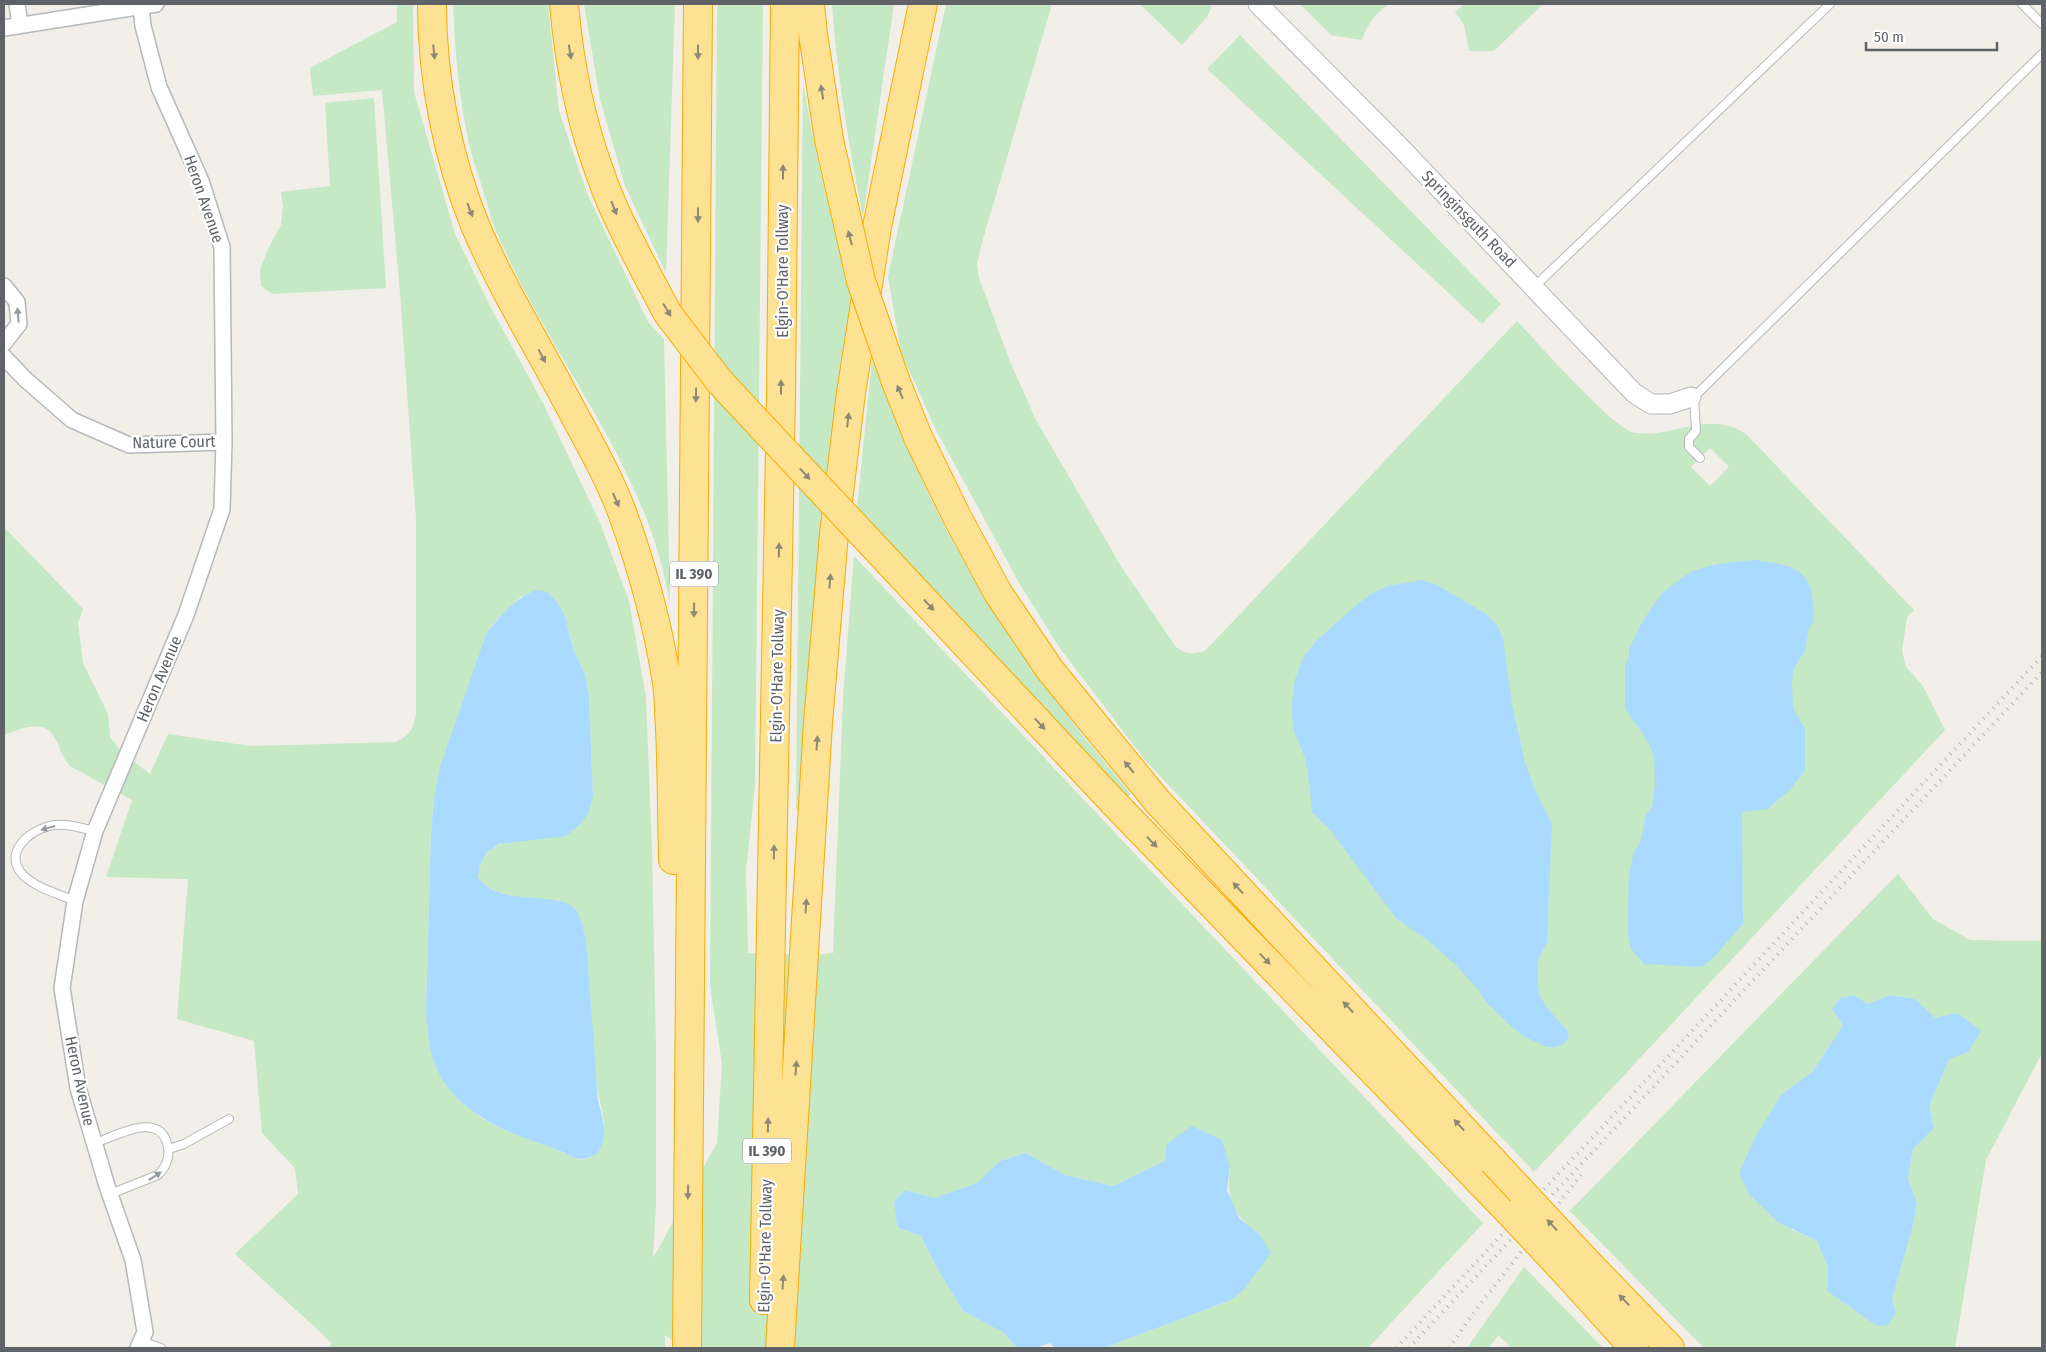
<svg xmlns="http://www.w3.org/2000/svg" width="2046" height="1352" viewBox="0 0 2046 1352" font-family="'Fira Sans Condensed',sans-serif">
<rect width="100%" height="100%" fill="#f1efe8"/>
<path fill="#c5e8c5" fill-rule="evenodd" d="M397 4H413L414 92 455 234 491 308 544 405 600 523 629 601 646 697 652 852 656 1048V1205L653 1258 717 1143 722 1064 710 986 717 4H763L755 785 746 871 748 953 815 955 833 953 843 698 854 556 1483 1223 1368 1348H1104L1231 1300 1259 1234C1232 1213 1226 1202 1230 1167L1166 1161 1113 1186 1065 1175 1026 1153 1000 1161 978 1183 935 1198 905 1190 894 1202 897 1227 921 1236 938 1270 963 1311 1004 1333 1017 1348H683L665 1335V1348H327L332 1343 235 1254 298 1194 295 1168 262 1133 254 1041 177 1019 188 879 106 877 132 800 70 766C61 756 61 749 55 738 44 718 20 729 4 735V527L83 609 78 623 83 663 108 714 110 737 124 754 150 774 168 734 250 746 396 742C411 734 413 730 416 714V519L400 293 382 90 313 96 310 68 397 22ZM522 596 570 634 574 651 585 674 589 695 593 796 513 841C491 845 481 854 478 877 496 901 534 898 561 901L604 1122 598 1152 589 1158 579 1160 539 1142 504 1130 483 1119 459 1100 436 1068 428 1037 426 1009 431 832 434 799 441 767 486 634 497 619Z
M453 4H548L559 111 587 193 648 322 664 339 670 606C650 467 546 354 494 226 490 215 487 202 483 190 478 174 472 159 469 143 459 97 455 51 453 4Z
M584 4H675L666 273 625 186 600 99Z
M832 4H894L863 217C849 146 837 76 832 4Z
M946 4H1052L981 246 977 264 979 278 1011 364 1036 420 1122 568 1176 647C1187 655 1194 655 1206 650L1517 321C1537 342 1613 429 1635 433 1672 439 1710 408 1747 435L1914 610 1907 617 1902 651 1906 667 1923 686 1945 730 1534 1172 1145 760 1059 647 1018 581 936 430 901 352 888 277ZM1710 448 1729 467 1710 486 1691 467Z
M1140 4H1209L1212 7 1207 17 1182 45Z
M1300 4H1389C1375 14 1368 23 1362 40L1331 35Z
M1464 4H1543L1494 51H1469L1464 25 1455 12Z
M1240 35 1501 304 1482 324 1207 69Z
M803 83 814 144 852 302 801 810 796 809Z
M374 98 386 288 272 294 261 286 260 269 269 247 281 225 283 207 281 192 330 186 325 103Z
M872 360C898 426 924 491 959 553 1007 640 1068 719 1131 794L1126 799 857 508Z
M1898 874 1933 919 1970 940 2042 941V1053L1986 1160 1955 1348H1704L1570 1211ZM1854 995 1868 1004 1890 995 1915 999 1935 1019 1957 1013 1968 1052 1949 1058 1929 1106 1934 1128 1913 1149 1908 1179 1917 1204 1912 1229 1892 1299 1896 1313 1877 1326 1827 1291 1828 1268 1817 1241 1791 1229 1781 1095 1813 1071 1843 1025 1840 998Z
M1524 1267 1603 1348H1511L1499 1335 1488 1348H1467Z"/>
<path fill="#aadaff" d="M1754 560C1803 566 1814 572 1814 622L1809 627 1805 650 1793 670 1792 683 1793 709 1805 728V770L1789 791 1767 809 1742 812 1743 924 1710 961 1701 967 1644 964 1631 949 1627 930 1629 876 1634 851 1640 843 1646 815 1652 807 1655 784 1654 758 1650 745 1625 708V664L1629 657V649L1642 622 1662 593 1692 571 1719 564Z
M1421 580 1437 585 1486 614 1497 625 1503 638 1512 704 1525 763 1535 790 1552 824 1547 942 1538 960 1537 979 1539 995 1548 1009 1566 1029 1569 1035 1566 1042 1556 1047H1547L1523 1036 1514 1029 1486 1002 1477 988 1455 964 1430 942 1396 918 1331 831 1312 812 1310 788 1305 758 1294 731 1291 710 1295 679 1304 656 1316 641 1354 607 1372 593 1388 586Z
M536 590 547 592 557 602 564 614 574 651 585 674 589 695 593 796 588 814 578 826 566 836 499 844 487 852 480 865 478 877C502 910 556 888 576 910 581 916 583 931 586 939L598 1100C602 1115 609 1138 598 1152 595 1156 586 1159 581 1159 575 1160 566 1153 560 1151 535 1140 506 1134 483 1118 469 1109 456 1099 446 1085 430 1063 427 1036 426 1009L431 832 434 799 440 767 486 634C500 615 515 599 536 590Z
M1854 995 1868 1004 1890 995 1915 999 1935 1018 1957 1013 1981 1031 1968 1052 1949 1059 1929 1106 1934 1128 1913 1149 1908 1179 1917 1203 1912 1229 1892 1299 1896 1313 1888 1325 1877 1326 1827 1291 1828 1268 1817 1241 1778 1222 1749 1194 1739 1173 1756 1136 1781 1095 1813 1071 1843 1025 1832 1009 1840 998Z
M1192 1126 1222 1140 1230 1167 1227 1190 1239 1218 1259 1234 1271 1253 1244 1289 1231 1300 1104 1348H1055L1050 1343 1036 1348H1017L1004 1333 963 1311 938 1270 921 1236 897 1227 894 1202 905 1190 935 1198 977 1183 1000 1161 1026 1153 1065 1175 1113 1186 1165 1161 1167 1144Z"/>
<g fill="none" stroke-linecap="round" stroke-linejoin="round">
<g stroke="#b5b8bc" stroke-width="10">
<path id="service" d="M2022 4 2042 24
M1534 287 1830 4
M1700 458 1689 447V439L1696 431 1694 397 2042 54
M75 901C59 894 36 888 23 875 3 854 27 832 49 826 64 822 81 828 95 831
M95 1143C116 1136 161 1109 168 1147 170 1158 166 1167 158 1175L110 1194
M169 1149 184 1144 229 1119
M141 1341 161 1348"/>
</g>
<g stroke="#b5b8bc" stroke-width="18">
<path id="minor" d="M17 4 20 25
M4 28 156 4
M4 286 17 302 19 324 4 343
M4 357 25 379 72 420 129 445 224 442
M138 1348 145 1332 133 1260 107 1186 78 1088 62 988 75 901 95 831 186 615 222 509 224 442 222 247 201 181 159 87 143 26 141 7"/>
</g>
<g stroke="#b5b8bc" stroke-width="21">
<path id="tertiary" d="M1258 4 1398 145 1634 393 1651 404H1670L1691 397"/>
</g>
<g stroke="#f9ab00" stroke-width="30">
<path id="motorway" d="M432 4C432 78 447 156 475 225 499 282 532 336 561 390 582 430 606 470 622 512 642 567 658 625 667 683 669 698 669 713 670 728 672 772 672 816 673 860
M564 4C569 61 580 119 600 173 611 206 627 236 643 267
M810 4 813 34 829 140
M918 437 957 517 998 593 1050 670 1158 802 1493 1161
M896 570 1114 803 1512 1215
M1585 1260 1670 1348
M1569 1276 1634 1348
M764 1300 781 396 785 4
M687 1348 698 4
M780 1348 818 723 834 534 851 393 877 227 923 4"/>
</g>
<use href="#service" stroke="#fff" stroke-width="8"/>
<use href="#minor" stroke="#fff" stroke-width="15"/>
<use href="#tertiary" stroke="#fff" stroke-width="19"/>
<use href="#motorway" stroke="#fde293" stroke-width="28"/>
<path stroke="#b6b7b8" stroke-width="4" stroke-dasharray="1 6" stroke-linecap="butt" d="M1396 1348 2042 656
M1409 1348 2042 672
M1449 1348 1472 1315 1584 1171"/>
<g stroke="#f9ab00" stroke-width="30" stroke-linecap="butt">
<path id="motorway-bridge" d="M829 140 861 281 896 382 918 437
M643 267 668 314 720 382 896 570
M1493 1161 1585 1260
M1512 1215 1569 1276"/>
</g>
<use href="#motorway-bridge" stroke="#fde293" stroke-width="28"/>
</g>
<defs><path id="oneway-solid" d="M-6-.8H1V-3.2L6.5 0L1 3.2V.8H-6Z" transform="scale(1.25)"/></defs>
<g fill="#8e8975">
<use href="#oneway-solid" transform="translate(434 52) rotate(84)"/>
<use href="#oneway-solid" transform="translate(570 52) rotate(81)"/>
<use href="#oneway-solid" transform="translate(698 52) rotate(90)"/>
<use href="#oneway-solid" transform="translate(822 92) rotate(-99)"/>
<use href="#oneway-solid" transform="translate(783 172) rotate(-90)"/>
<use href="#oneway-solid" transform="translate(614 208) rotate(68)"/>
<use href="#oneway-solid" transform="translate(470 210) rotate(69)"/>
<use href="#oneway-solid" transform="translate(698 215) rotate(90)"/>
<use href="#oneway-solid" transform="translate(850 238) rotate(-104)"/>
<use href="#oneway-solid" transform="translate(667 310) rotate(59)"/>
<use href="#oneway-solid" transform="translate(542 356) rotate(62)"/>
<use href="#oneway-solid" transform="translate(781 387) rotate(-90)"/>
<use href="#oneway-solid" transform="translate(900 392) rotate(-112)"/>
<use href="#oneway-solid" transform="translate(696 395) rotate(91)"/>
<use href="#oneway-solid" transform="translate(848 420) rotate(-83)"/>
<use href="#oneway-solid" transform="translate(805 474) rotate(47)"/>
<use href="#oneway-solid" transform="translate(616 500) rotate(66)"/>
<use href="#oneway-solid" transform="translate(779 550) rotate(-89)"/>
<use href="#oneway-solid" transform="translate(830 581) rotate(-85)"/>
<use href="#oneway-solid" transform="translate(929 605) rotate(47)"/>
<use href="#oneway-solid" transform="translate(694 610) rotate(91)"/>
<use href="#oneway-solid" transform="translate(1040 724) rotate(47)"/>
<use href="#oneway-solid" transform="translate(817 743) rotate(-86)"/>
<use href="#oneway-solid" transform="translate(1129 767) rotate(-130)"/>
<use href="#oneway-solid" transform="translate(1152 842) rotate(46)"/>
<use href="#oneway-solid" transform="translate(774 852) rotate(-89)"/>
<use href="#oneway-solid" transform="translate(1238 888) rotate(-133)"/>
<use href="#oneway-solid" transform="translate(806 906) rotate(-86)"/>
<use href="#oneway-solid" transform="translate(1265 959) rotate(46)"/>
<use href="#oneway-solid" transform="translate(1348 1007) rotate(-133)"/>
<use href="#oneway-solid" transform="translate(796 1068) rotate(-86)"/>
<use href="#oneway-solid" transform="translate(768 1125) rotate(-89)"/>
<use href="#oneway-solid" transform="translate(1459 1125) rotate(-133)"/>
<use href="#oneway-solid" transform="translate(688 1192) rotate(91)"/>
<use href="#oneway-solid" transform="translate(1552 1225) rotate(-133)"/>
<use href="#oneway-solid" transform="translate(783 1282) rotate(-86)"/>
<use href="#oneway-solid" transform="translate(1624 1300) rotate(-134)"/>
</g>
<g fill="#979a9d">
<use href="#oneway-solid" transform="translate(18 315) rotate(-95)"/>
<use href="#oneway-solid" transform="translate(48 828) rotate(164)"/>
<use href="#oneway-solid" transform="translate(155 1176) rotate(-33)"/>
</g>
<g text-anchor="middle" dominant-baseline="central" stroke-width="4.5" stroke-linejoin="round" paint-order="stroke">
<g fill="#fff" stroke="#8f9295" stroke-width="1">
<rect x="670" y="561.5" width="48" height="25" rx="4"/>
<rect x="743" y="1138.5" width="48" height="25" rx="4"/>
</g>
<g font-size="15" font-weight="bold" fill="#5f6368">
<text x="694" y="574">IL 390</text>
<text x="767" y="1151">IL 390</text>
</g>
<g font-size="16" fill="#5f6368" stroke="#fff">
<text transform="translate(204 199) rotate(71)">Heron Avenue</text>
<text transform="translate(1469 219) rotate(46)">Springinsguth Road</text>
<text transform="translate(782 271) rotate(-90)">Elgin-O'Hare Tollway</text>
<text transform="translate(174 442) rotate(-1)">Nature Court</text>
<text transform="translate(777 676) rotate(-89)">Elgin-O'Hare Tollway</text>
<text transform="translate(159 679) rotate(-67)">Heron Avenue</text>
<text transform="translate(80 1081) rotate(78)">Heron Avenue</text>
<text transform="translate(765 1246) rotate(-89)">Elgin-O'Hare Tollway</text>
</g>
</g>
<rect width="2046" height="1352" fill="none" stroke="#5f6368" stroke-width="10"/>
<path d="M1866 42v8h131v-8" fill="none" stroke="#5f6368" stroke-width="2.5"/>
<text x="1874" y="42" font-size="15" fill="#5f6368" stroke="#ffffff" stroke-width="4" paint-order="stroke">50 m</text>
</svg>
